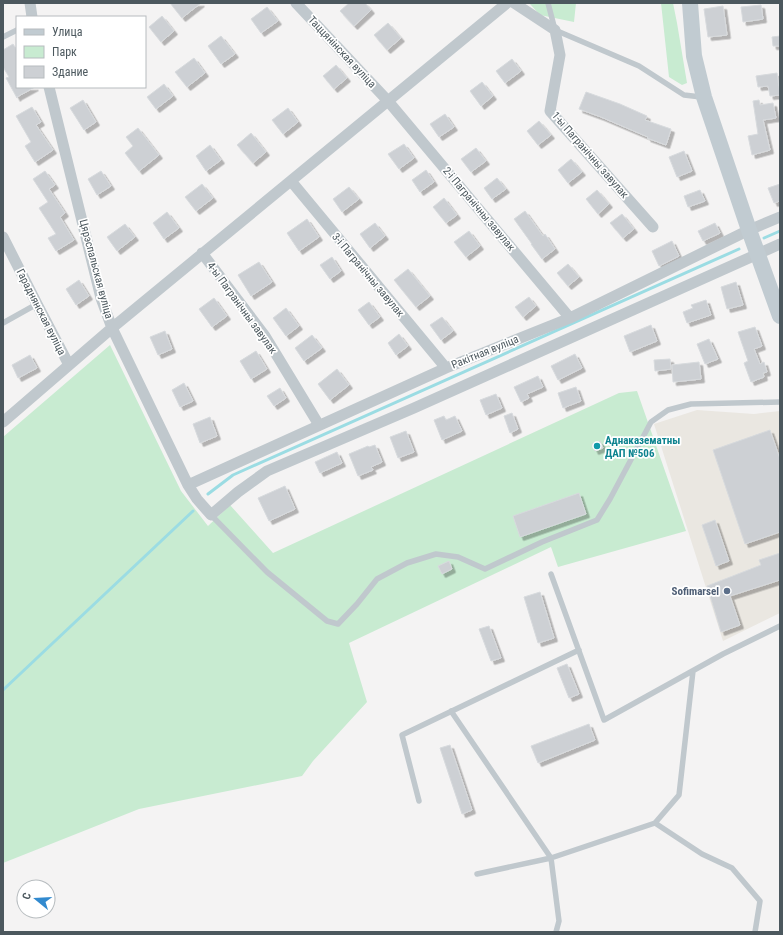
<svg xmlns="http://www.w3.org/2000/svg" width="783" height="935" viewBox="0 0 783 935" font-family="'Roboto Condensed',sans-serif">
<defs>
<filter id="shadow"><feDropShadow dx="3.5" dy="3.5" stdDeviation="0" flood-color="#0004"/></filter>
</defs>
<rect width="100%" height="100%" fill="#f4f3f3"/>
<path fill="#eae7e1" d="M697 410 754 414 780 411V613L723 641 654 424Z"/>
<path fill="#c8ebd1" d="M531 3H576L574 22 540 15 530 4Z
M661 3H673L677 23 687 83 682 85 669 77Z
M110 345 181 491 208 526 230 505 273 553 619 393 637 391 686 531 558 567 551 547 349 643 367 702 313 761 302 776 139 809 3 863V437Z"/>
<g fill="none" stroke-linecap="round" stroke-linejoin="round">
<path stroke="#9bdce3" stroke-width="3" d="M764 238 780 231
M208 494 233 475 739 249
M3 690 193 511"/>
</g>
<path fill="#cdd0d4" stroke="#d7dadd" filter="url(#shadow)" d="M170 3H201L182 18Z
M349 3H365L371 10 354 26 340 11Z
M761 5 763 19 743 22 741 7Z
M723 6 727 35 708 37 704 9Z
M267 7 278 21 261 33 251 19Z
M162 16 174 31 161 42 149 27Z
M388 23 401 38 387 50 374 35Z
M221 36 235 54 221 64 208 46Z
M780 36V46H773L772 37Z
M13 44 17 50V87H35L17 97V98L6 78 9 77 3 67V50Z
M194 58 205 73 187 87 175 72Z
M512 59 521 71 505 83 496 71Z
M336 65 347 78 334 89 323 76Z
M777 73 780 95 770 96 768 86 758 87 756 76Z
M482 82 493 96 481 106 470 91Z
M164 84 173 96 156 109 147 97Z
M586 92 620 104 647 116 645 120 671 129 666 145 647 138 648 137 601 117 579 109Z
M83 100 96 122 84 130 70 108Z
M759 100 760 105 773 103 776 118 763 120 770 150 752 155 748 136 758 134 753 101Z
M32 107 41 122 36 125 53 150 35 162 25 146 31 142 16 116Z
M288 108 298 122 283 134 272 120Z
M445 114 454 127 439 137 430 124Z
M539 121 551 135 538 145 527 131Z
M138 128 159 155 139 171 125 153 133 146 126 137Z
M251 133 266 152 253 163 237 145Z
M404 144 414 158 399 169 388 154Z
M210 145 221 160 206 171 196 156Z
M476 148 486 161 471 172 461 159Z
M684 151 692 171 677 177 669 157Z
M571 159 582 172 568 183 558 170Z
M426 170 434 182 420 192 412 180Z
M45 171 55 185 49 189 65 213 60 217 74 240 56 251 48 238 56 234 39 208 48 202 33 179Z
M101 171 111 186 97 195 88 179Z
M497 178 506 189 492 199 484 188Z
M202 184 213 198 196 211 185 197Z
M780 184V201L774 203 768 188Z
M349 187 359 199 342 212 333 199Z
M597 190 609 204 598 214 586 199Z
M700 190 705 201 688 207 684 196Z
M444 198 457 215 446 223 433 207Z
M525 211 543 236 545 234 555 249 542 259 531 244H532L514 219Z
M167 212 179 228 164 239 153 223Z
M622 214 634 229 623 238 610 223Z
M307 219 319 237 299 251 287 233Z
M375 223 385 236 370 248 360 234Z
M715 223 720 233 703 241 698 231Z
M125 224 135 237 117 251 107 237Z
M469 231 480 246 466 257 454 242Z
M672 241 679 256 659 266 652 251Z
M332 257 341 271 330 279 320 265Z
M259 262 272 282 251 296 238 275Z
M568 264 579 277 568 286 557 273Z
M408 269 430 296 416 307 394 280Z
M79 280 89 296 76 305 66 289Z
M736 282 743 305 727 309 721 287Z
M529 297 536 306 523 317 515 307Z
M214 298 227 316 212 327 199 309Z
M706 300 711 315 687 323 683 312 693 308 691 305Z
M369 302 380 317 369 325 358 310Z
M286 308 299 326 286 336 273 318Z
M442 317 453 331 441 340 430 325Z
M651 325 657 341 630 352 624 336Z
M755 327 762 346 754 349 760 364 764 362 767 372 763 373 764 377 751 382 744 363 748 361 738 332Z
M165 331 172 349 158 355 150 337Z
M399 334 408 346 396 355 388 343Z
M312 335 322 348 304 361 295 348Z
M709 339 718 359 705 364 697 344Z
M256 351 267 369 251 379 240 361Z
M575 354 582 368 558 380 551 366Z
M30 355 37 368 18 378 12 365Z
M670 359 671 369 655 371 654 360Z
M699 362 701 379 673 382 672 365Z
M337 369 349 385 330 400 318 384Z
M538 376 543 387 527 394 529 398 521 402 514 387Z
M184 383 193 401 180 407 172 390Z
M576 387 581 401 563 408 558 393Z
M280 388 286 398 274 406 267 396Z
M496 394 502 408 486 415 480 400Z
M512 413 518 429 510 433 504 416Z
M444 416 446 420 455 416 462 431 442 440 434 420Z
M210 417 217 436 200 443 193 424Z
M770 430 780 459V532L745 544 713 450Z
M406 431 414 452 398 458 390 437Z
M600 441 603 448 595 451 592 444Z
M375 445 382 462 371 467 373 470 358 476 349 454 368 446 369 447Z
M337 452 342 463 320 473 315 462Z
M285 486 295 509 269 521 258 498Z
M579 493 586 514 520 537 513 516Z
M715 520 729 561 716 566 702 525Z
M780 553V580L730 596 740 625 721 632 707 586 761 565 759 560Z
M449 561 452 569 442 574 438 566Z
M540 592 554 638 538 643 524 597Z
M489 626 501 658 491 661 479 629Z
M567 664 579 694 569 698 557 668Z
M589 724 595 740 538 763 531 746Z
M450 745 472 810 462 814 440 748Z"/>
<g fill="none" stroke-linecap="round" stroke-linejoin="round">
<path stroke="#c0c8cd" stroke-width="5.5" d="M548 3 555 30 639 66 684 95 701 97
M3 37 17 30
M3 323 37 304
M211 515 267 572 327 621 338 624 357 604 377 579 407 563 436 554 458 557 485 569 542 542 597 520 610 499 651 422 668 410 691 404 780 402
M551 574 604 720 723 654 780 626
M451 711 551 858 655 823 679 795 693 671
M419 801 402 735 579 650
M655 823 702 854 732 868 760 901 755 932
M477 874 551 858 559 921 556 932"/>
<path stroke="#c0c8cd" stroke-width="11" d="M30 3 32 17
M296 3 388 101 570 318
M514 3 555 30 560 55 550 111 653 227
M49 87 101 298 112 328 188 485 197 499 211 515 238 492 267 471 414 408 780 244
M291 181 446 368
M3 237 37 304 69 365
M202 253 265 336 319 425
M3 422 112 328 507 3
M188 485 446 368 570 318 749 230 780 217"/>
<path stroke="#c1cbd1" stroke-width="16" d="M690 3 694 56 704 97 749 230 780 316"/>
</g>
<circle fill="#0f9aa8" stroke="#fff" stroke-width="1.5" cx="597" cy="446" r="4"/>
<circle fill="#5c6f8a" stroke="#fff" stroke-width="1.5" cx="727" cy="591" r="4"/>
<g text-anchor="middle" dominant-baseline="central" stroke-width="3.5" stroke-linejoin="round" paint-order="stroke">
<g font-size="11" fill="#4c585e" stroke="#fff">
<text transform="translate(342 52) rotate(47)">Таццянінская вуліца</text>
<text transform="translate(590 155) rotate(49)">1-ы Пагранічны завулак</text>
<text transform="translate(479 209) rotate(50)">2-і Пагранічны завулак</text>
<text transform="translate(96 269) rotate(75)">Цярэспальская вуліца</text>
<text transform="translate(368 275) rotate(50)">3-і Пагранічны завулак</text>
<text transform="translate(242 308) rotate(54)">4-ы Пагранічны завулак</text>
<text transform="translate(41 312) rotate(63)">Гараднянская вуліца</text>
<text transform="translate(485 352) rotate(-22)">Ракітная вуліца</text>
</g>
<g font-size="11" font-weight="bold" fill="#0d838f" stroke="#fff" text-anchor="start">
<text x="605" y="440">Аднаказематны<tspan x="605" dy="13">ДАП №506</tspan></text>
</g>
<g font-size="11" font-weight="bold" fill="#4e5e75" stroke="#fff" text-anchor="end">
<text x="719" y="591">Sofimarsel</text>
</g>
</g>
<rect width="783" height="935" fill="none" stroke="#4c585e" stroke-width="8"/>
<rect x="16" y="16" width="130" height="72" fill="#ffffff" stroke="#b7bcbf"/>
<rect x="24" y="29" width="20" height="6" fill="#c1cbd1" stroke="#b7bcbf"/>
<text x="52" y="36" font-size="12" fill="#4c585e">Улица</text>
<rect x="24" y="46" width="20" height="12" fill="#c8ebd1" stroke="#b7bcbf"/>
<text x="52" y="56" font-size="12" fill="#4c585e">Парк</text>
<rect x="24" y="66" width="20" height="12" fill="#cdd0d4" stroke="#b7bcbf"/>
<text x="52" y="76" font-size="12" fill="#4c585e">Здание</text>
<g transform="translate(36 899) rotate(288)"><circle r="19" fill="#ffffff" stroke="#b7bcbf"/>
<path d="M0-3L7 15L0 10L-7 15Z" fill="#328acf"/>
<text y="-6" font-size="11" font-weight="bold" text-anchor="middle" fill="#4c585e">С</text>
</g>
</svg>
